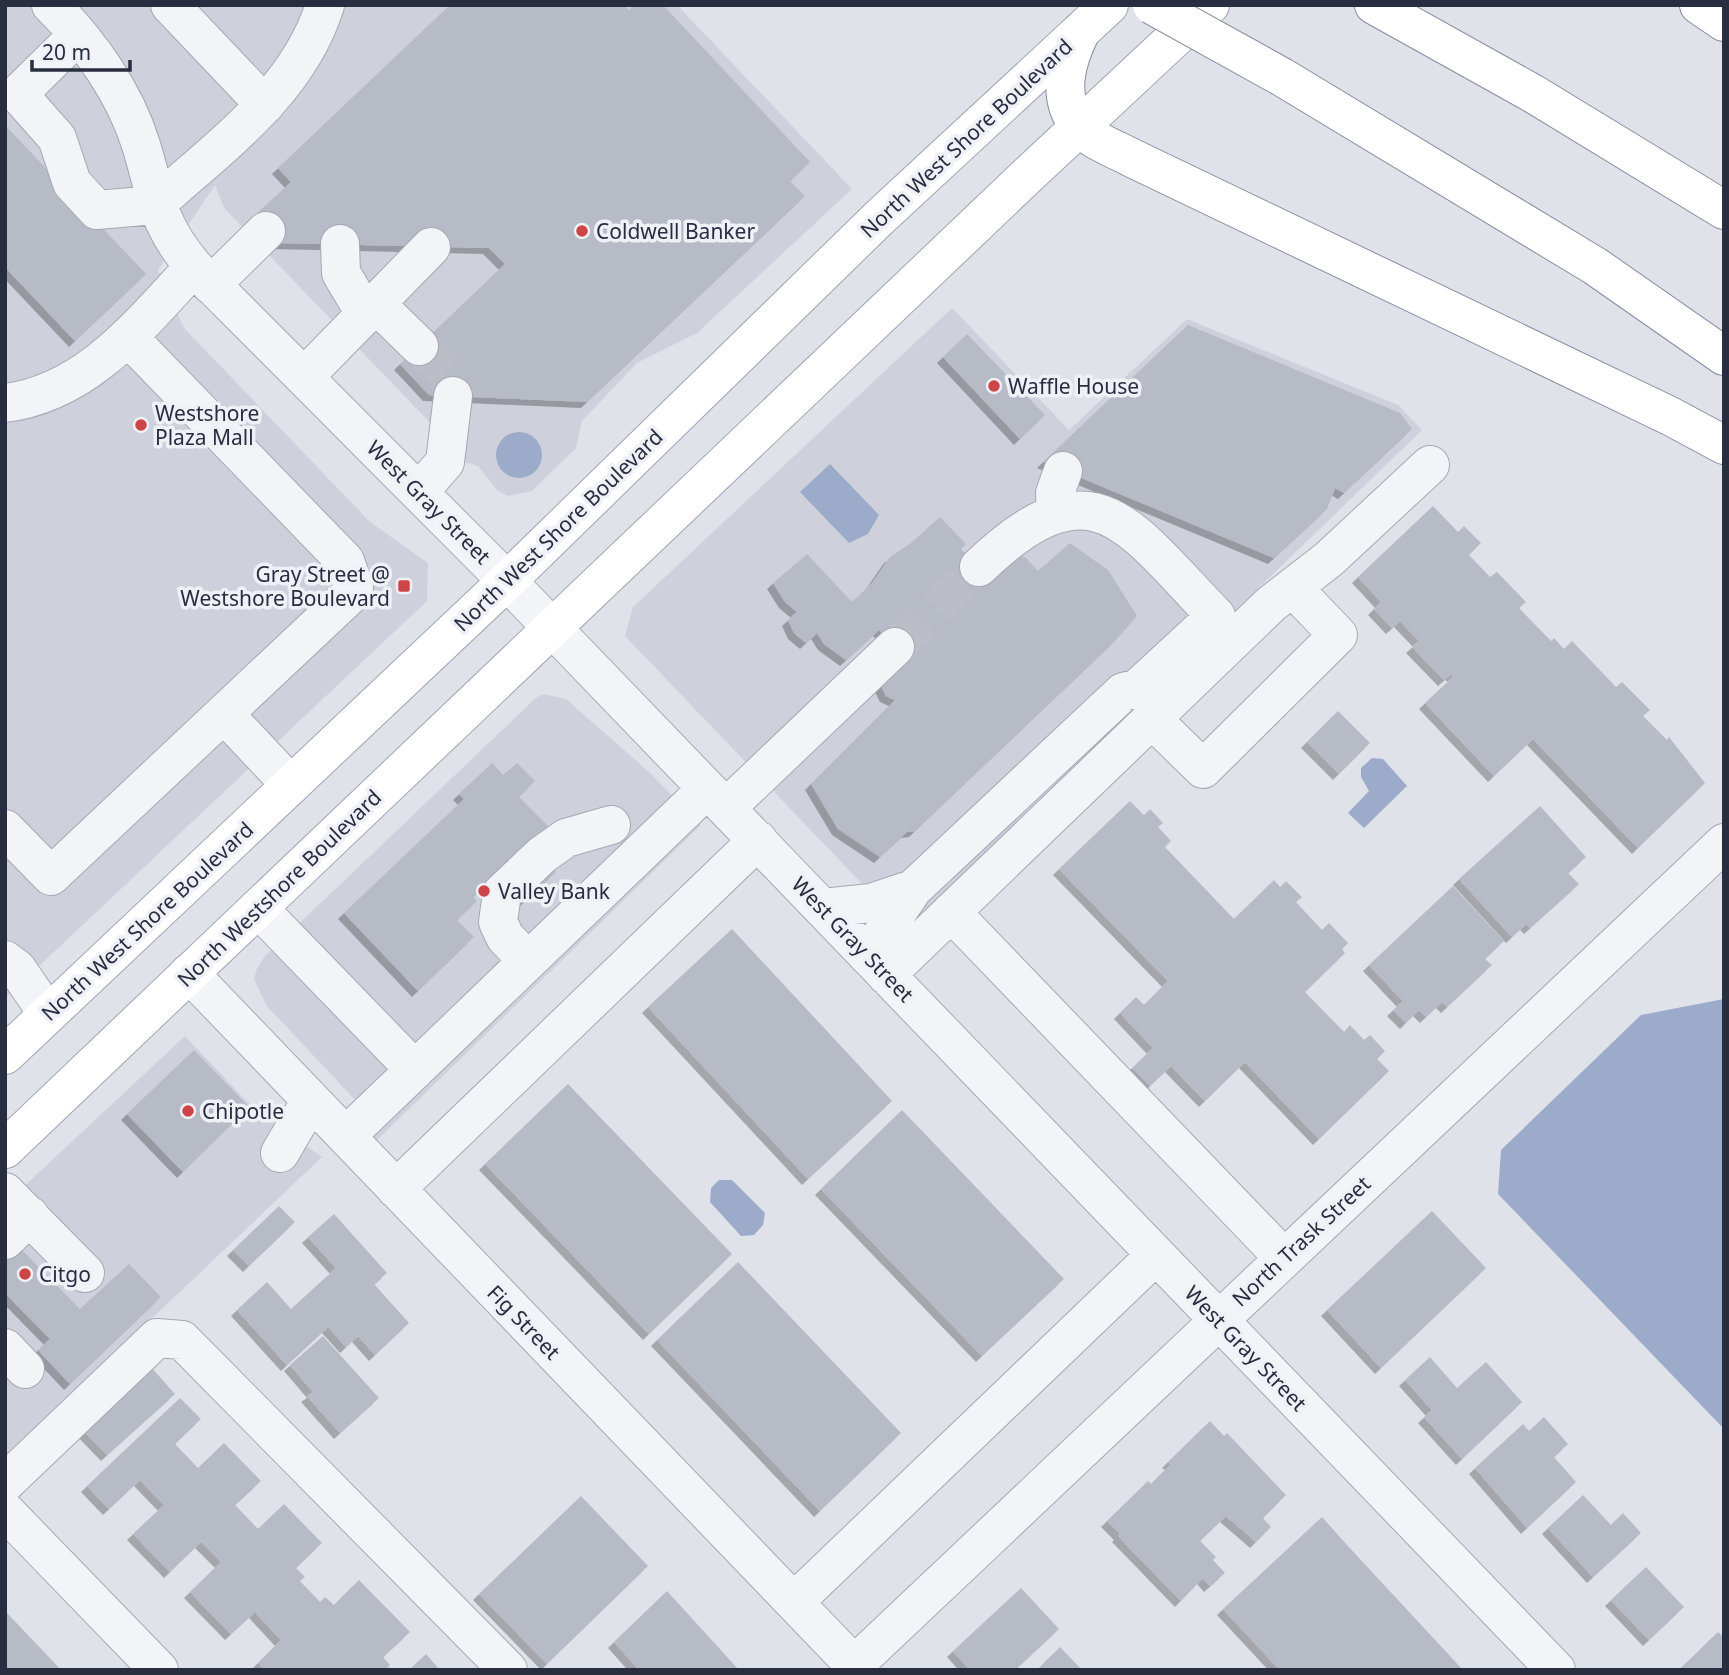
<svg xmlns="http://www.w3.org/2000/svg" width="1729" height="1675" viewBox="0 0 1729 1675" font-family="'Noto Sans',sans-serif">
<defs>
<filter id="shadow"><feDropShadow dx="-6" dy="6" stdDeviation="0" flood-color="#0004"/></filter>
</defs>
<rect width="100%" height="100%" fill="#e0e2e9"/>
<path fill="#ced1db" d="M5 5H677L852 189 697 333 637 363 582 421 576 448 532 491 508 496 497 490 478 466 461 461 438 431 224 208 215 185 158 270 184 328 370 522 428 563 427 601 5 998Z
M952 308 1069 430 1187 319 1398 405 1422 430 888 946 868 890 625 636 633 607Z
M544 694 566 699 649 772 701 825 376 1141 356 1101 266 1005 254 979 257 968 265 956 537 697Z
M185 1036 257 1112 322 1157 5 1458V1204Z"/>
<path fill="#9babc9" d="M496 455a23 23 0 1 1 46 0a23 23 0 1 1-46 0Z
M830 464 879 515 868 534 849 543 800 492Z
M1372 758 1383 759 1407 786 1364 828 1348 813 1369 791 1361 777V768Z
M1724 999V1429L1498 1194 1501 1150 1641 1015Z
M719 1180H732L765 1213 763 1225 754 1235 741 1236 710 1202 711 1188Z"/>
<path fill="#b7bbc6" filter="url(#shadow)" d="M450 5H624L629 10 634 5H663L810 162 790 181 805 196 587 402 429 395 400 364 505 264 489 248 278 243 253 217 291 182 278 168Z
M5 125 146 274 75 341 5 267Z
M1188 325 1400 413 1412 429 1344 493 1335 488 1327 509 1274 558 1043 462Z
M967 334 1045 415 1020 439 943 357Z
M1433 506 1458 532 1464 526 1481 543 1469 555 1490 577 1497 572 1526 602 1519 608 1551 641 1554 638 1564 649 1572 641 1616 687 1622 682 1650 710 1643 716 1667 740 1669 737 1705 783 1638 848 1533 739 1494 776 1425 703 1454 676 1451 674 1444 680 1412 647 1419 641 1400 621 1392 628 1374 609 1381 602 1358 577Z
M940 517 966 544 961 549 985 573 1015 553 1026 558 1038 571 1070 543 1108 570 1137 616 1114 642 915 831 907 832 880 857 838 829 811 784 895 700 886 696 881 686 901 654 879 630 846 660 824 644 817 633 806 643 794 633 788 620 797 612 785 602 773 583 807 554 852 602 872 583 890 557 911 543Z
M1338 711 1370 743 1339 774 1307 742Z
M492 763 503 775 517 763 535 781 519 797 548 826 529 844 556 872 526 900 500 872 473 897 477 901 457 920 474 937 418 991 344 913 464 799 459 794Z
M1130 801 1144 815 1150 809 1163 823 1158 827 1171 841 1165 847 1234 919 1274 880 1280 887 1286 881 1302 897 1296 902 1322 930 1329 923 1348 943 1342 949 1345 953 1305 992 1344 1032 1350 1025 1364 1040 1370 1035 1385 1051 1377 1059 1389 1071 1319 1139 1245 1062 1205 1101 1171 1066 1150 1086 1132 1068 1153 1048 1120 1013 1136 997 1144 1005 1168 981 1059 869Z
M1540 806 1586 857 1568 873 1579 884 1530 928 1526 924 1512 937 1459 879Z
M1453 886 1504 941 1485 959 1492 965 1447 1007 1442 1002 1426 1017 1419 1010 1406 1023 1393 1010 1403 1001 1369 965Z
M732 929 892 1101 808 1179 648 1007Z
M194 1050 249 1107 183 1172 127 1114Z
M568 1084 732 1254 649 1334 485 1164Z
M902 1110 1064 1279 982 1356 821 1189Z
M279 1206 295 1222 249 1266 233 1250Z
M1432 1211 1486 1268 1381 1368 1327 1310Z
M334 1214 387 1273 374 1284 409 1323 375 1355 358 1336 346 1347 328 1327 287 1365 237 1310 267 1282 291 1309 336 1268 308 1237Z
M16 1244 80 1309 129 1264 161 1297 70 1384 38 1350 50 1339 5 1293V1255Z
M738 1262 901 1433 820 1511 657 1340Z
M323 1336 379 1398 340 1433 307 1396 313 1392 290 1365Z
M1430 1357 1457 1388 1486 1362 1522 1402 1462 1459 1424 1417 1432 1410 1405 1380Z
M150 1366 175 1394 107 1455 81 1428Z
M180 1398 201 1419 175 1444 198 1468 224 1443 261 1481 235 1505 258 1529 284 1504 322 1543 296 1568 305 1577 300 1581 320 1602 325 1597 334 1605 359 1580 410 1632 383 1657 390 1665 385 1670H265L258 1663 281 1640 255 1612 231 1634 190 1592 221 1562 201 1542 170 1572 133 1534 164 1505 140 1480 109 1509 87 1486Z
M1544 1417 1568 1444 1554 1457 1576 1482 1527 1528 1475 1468 1523 1424 1529 1431Z
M1210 1421 1224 1436 1227 1433 1286 1495 1263 1518 1271 1527 1256 1542 1226 1516 1200 1541 1216 1557 1213 1560 1225 1573 1210 1586 1203 1578 1181 1601 1118 1536 1120 1534 1107 1521 1148 1481 1151 1484 1171 1464 1168 1462Z
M1583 1495 1611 1525 1623 1513 1641 1533 1593 1577 1548 1528Z
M581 1496 648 1566 547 1664 479 1594Z
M1322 1517 1347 1545 1463 1670H1280L1277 1667 1223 1609Z
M1646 1567 1684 1607 1649 1640 1611 1600Z
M1021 1588 1059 1629 1015 1670H970L953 1651Z
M667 1591 739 1670H639L614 1642Z
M5 1611 47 1655 61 1670H5Z
M1718 1632 1724 1638V1670H1686L1683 1666Z
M1060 1647 1082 1670H1037Z
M426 1654 440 1670H409Z"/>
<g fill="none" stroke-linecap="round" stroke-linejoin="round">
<path stroke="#bbbec7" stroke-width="38" stroke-dasharray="38 19" stroke-linecap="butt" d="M419 346 455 381 453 396
M895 647 979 567"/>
<g stroke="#a5a8b3" stroke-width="40">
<path id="minor" d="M51 5C89 42 125 93 141 145 157 197 156 222 194 267L507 581 1556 1670
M170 5 265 105
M77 36 18 94 57 138 72 183 97 210 155 205
M155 205C220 146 298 92 325 5
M340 244 341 273 366 315
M211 285 266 231
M377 305 419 346
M304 377 431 247
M5 403C88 393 141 323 194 267
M419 492 445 462 453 396
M1056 513 1055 493 1063 471
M225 715 291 785
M1152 719 1203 769 1338 635 1293 588
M726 808 895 647
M5 829 51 876 350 595 354 587 345 561 128 337
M258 908 415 1070
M823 908 871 903 913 889
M951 912 1284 1258
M868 955 913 889 1123 692 1138 688 1216 616C1128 526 1094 457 979 567
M5 960 17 969 48 1014
M528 961 505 937 498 922 502 893 542 855 566 838 611 825
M189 973 859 1670
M886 975 1271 604 1329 559 1430 465
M346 1136 707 789
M280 1153 311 1100
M396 1189 758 840
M5 1192 85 1273
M5 1240 30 1216
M5 1348 25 1369
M5 1483 157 1338 182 1340 508 1670
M5 1511 159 1670
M794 1602 1156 1255
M849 1670 1724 843"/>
</g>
<g stroke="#9fa5b5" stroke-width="40">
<path id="major" d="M5 1055 507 581 878 219 1109 5
M5 1149 1029 174 1210 5"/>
</g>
<g stroke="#878da0" stroke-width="40">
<path id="highway" d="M1374 5 1532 93 1724 210
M1699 5 1724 22
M1081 31C1066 61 1056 96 1078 125 1088 139 1115 149 1130 157L1670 416 1724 445
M1282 77 1595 266 1724 356"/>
</g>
<use href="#minor" stroke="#f3f4f7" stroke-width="38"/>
<use href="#major" stroke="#fff" stroke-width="38"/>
<use href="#highway" stroke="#fff" stroke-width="38"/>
<g stroke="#878da0" stroke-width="40" stroke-linecap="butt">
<path id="highway-bridge" d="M1152 5 1282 77"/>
</g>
<use href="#highway-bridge" stroke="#fff" stroke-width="38"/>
</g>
<g fill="#ce4547" stroke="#eff1f6" stroke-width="2.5">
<circle cx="582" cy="231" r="7"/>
<circle cx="994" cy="386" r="7"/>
<circle cx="141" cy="425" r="7"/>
<rect x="397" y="579" width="14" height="14" rx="3.5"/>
<circle cx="484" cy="891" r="7"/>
<circle cx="188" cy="1111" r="7"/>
<circle cx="25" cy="1274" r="7"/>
</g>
<g text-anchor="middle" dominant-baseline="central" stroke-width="7" stroke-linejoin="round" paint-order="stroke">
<g font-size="21" fill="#282e40" stroke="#eff1f6">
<text transform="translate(966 138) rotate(-43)">North West Shore Boulevard</text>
<text transform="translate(429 502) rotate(45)">West Gray Street</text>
<text transform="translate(558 530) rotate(-44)">North West Shore Boulevard</text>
<text transform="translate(279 888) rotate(-44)">North Westshore Boulevard</text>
<text transform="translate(147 921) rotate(-43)">North West Shore Boulevard</text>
<text transform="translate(853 939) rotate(46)">West Gray Street</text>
<text transform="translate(1301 1241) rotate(-43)">North Trask Street</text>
<text transform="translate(524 1322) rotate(46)">Fig Street</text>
<text transform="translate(1246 1348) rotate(46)">West Gray Street</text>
</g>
<g font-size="21" fill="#282e40" stroke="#eff1f6" text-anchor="start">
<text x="596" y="231">Coldwell Banker</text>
<text x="1008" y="386">Waffle House</text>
<text x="155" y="413">Westshore<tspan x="155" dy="24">Plaza Mall</tspan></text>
<text x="390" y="574" text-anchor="end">Gray Street @<tspan x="390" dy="24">Westshore Boulevard</tspan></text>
<text x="498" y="891">Valley Bank</text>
<text x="202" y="1111">Chipotle</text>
<text x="39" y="1274">Citgo</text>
</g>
</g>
<rect width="1729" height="1675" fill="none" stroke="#282e40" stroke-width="14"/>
<path d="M32 60v10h98v-10" fill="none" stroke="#282e40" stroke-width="3.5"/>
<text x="42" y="60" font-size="21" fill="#282e40" stroke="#eff1f6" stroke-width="5" paint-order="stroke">20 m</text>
</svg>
